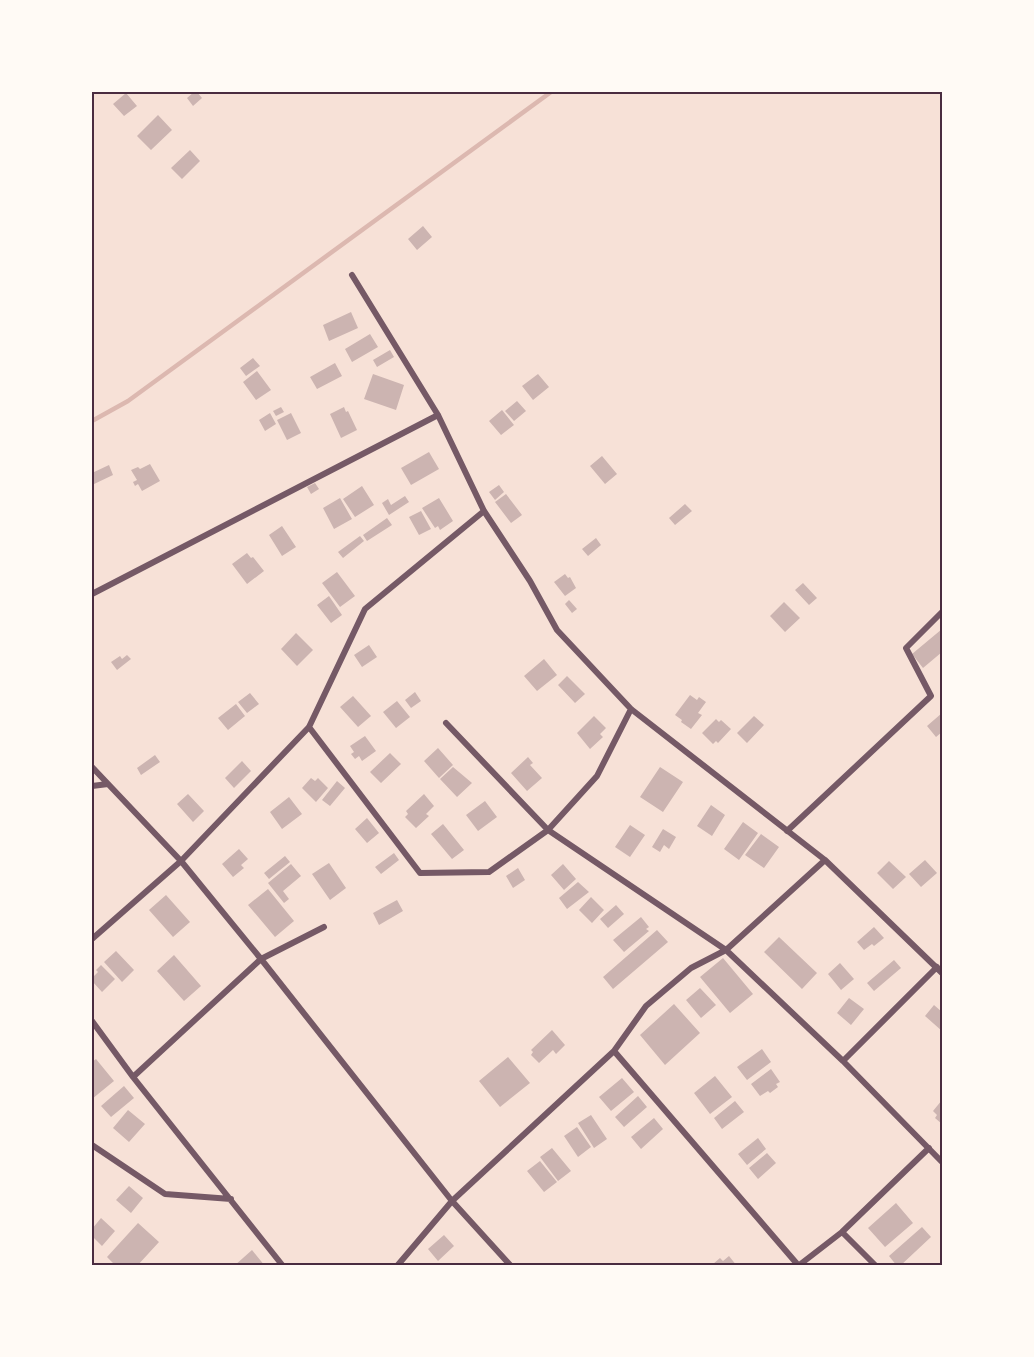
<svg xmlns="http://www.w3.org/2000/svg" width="1034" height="1357" viewBox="0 0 1034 1357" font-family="Figtree,sans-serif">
<rect width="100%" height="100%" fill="#f7e1d7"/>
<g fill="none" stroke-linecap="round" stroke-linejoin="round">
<path stroke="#dcb8b0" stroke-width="4.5" d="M92 421 128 401 551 92"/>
</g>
<path fill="#ccb4b1" d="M194 92H197L202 98 193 106 187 98Z
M126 93 137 106 124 116 113 104Z
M158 115 172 130 151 150 137 136Z
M190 150 200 161 182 179 171 168Z
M423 226 432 237 417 250 408 239Z
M351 312 358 328 329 341 323 325Z
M370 334 378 347 352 362 345 349Z
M390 350 394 357 377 367 373 360Z
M253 358 260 366 246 376 240 368Z
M335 363 342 376 317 389 310 377Z
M257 371 271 390 256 400 243 382Z
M373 374 404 385 396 410 364 399Z
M538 374 549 387 533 400 522 386Z
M517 401 526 411 514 421 505 411Z
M281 407 284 412 276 416 273 411Z
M344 407 346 412 348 411 357 430 341 438 330 414Z
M502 410 514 425 501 435 489 421Z
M270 413 276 424 265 431 259 420Z
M291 413 301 433 287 440 277 420Z
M429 452 439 469 411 485 401 468Z
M602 456 617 474 605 484 590 466Z
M150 464 160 481 142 491 138 484 135 486 133 482 137 480 131 470 138 467 140 469Z
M109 465 113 475 92 485V473Z
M315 483 319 489 311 494 307 487Z
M499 485 504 492 495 500 489 492Z
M362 486 374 505 355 517 343 499Z
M506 494 522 515 511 523 495 502Z
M405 496 409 502 389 515 382 503 388 499 391 505Z
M340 498 352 519 334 529 323 508Z
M439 498 453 521 440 530 438 526 435 528 422 508Z
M685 504 692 511 675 525 669 518Z
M421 511 431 529 419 535 409 517Z
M387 518 392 525 367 541 363 535Z
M282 526 296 547 282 556 269 535Z
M360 536 364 541 343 558 338 552Z
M596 538 601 545 588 556 582 549Z
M247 553 251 558 253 557 264 571 247 584 232 564Z
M337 572 355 596 340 607 322 583Z
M565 574 568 578 570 577 576 588 565 596 554 582Z
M803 583 817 598 809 605 795 590Z
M329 596 342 615 331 623 317 605Z
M569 600 577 609 572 613 565 604Z
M784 602 800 618 785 632 770 616Z
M942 629V652L923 668 912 654Z
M296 633 313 650 297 666 281 649Z
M369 645 377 657 362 667 354 655Z
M127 655 131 659 117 670 111 662 120 656 122 659Z
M544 659 557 675 537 691 524 676Z
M567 676 585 694 575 703 558 685Z
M415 692 421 701 411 708 405 700Z
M250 693 259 704 247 713 238 702Z
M690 695 697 700 699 697 706 702 698 713 702 715 691 729 681 722 682 720 675 715Z
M353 696 371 716 358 727 340 707Z
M397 701 410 717 396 728 383 712Z
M236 704 245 716 228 730 218 718Z
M942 713V732L936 737 927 726Z
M594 716 606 728 600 734 603 737 590 749 577 733Z
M754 716 764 725 747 743 737 733Z
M716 719 719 722 721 720 731 729 718 743 716 741 713 744 702 733Z
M365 736 376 751 362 761 359 756 355 759 351 754 354 752 350 746Z
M438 748 453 765 439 778 424 761Z
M390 753 401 764 381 783 370 772Z
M155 755 160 762 141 775 137 768Z
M528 757 533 763 530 765 542 778 527 791 511 773Z
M242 761 251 771 234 788 225 778Z
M453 767 472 783 457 797 440 779Z
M660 767 683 782 663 812 640 797Z
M311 778 315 781 318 778 328 788 316 802 302 788Z
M337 781 345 788 330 806 322 800Z
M188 794 204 811 193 822 177 804Z
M424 794 434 806 426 814 429 816 416 828 405 817 408 814 406 811Z
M289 797 302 814 282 829 270 812Z
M485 801 497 817 478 831 466 815Z
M711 805 725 815 712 836 697 826Z
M367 818 379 833 367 843 355 829Z
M743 822 758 833 739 860 724 849Z
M443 824 464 850 452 859 431 834Z
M630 825 645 835 630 857 615 847Z
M663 829 676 837 669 849 664 845 660 852 652 847Z
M761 834 779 847 764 868 745 855Z
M239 849 248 859 241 865 244 868 233 877 222 864Z
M394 853 399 860 381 874 375 867Z
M285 856 290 862 269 879 264 873Z
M925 860 937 873 921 887 909 874Z
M889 861 906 877 893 889 877 873Z
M329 863 346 888 330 900 312 874Z
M291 864 301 876 283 891 289 899 284 903 268 883Z
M563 864 576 879 564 890 551 875Z
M518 868 525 880 513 888 506 876Z
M578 882 589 892 567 909 559 898Z
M268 889 294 921 275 937 248 905Z
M166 895 190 922 173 937 149 910Z
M591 897 604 910 592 923 579 910Z
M397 900 403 911 379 925 373 913Z
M616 905 624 914 608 928 600 919Z
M641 917 649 927 646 929 649 931 624 952 613 940Z
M874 927 884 938 874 946 872 944 864 950 857 942Z
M657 930 668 942 613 989 603 977Z
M779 937 817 973 802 989 764 952Z
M116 951 134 970 122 982 104 962Z
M174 955 201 986 184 1001 157 971Z
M723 958 753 994 730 1013 700 977Z
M894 960 901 968 874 991 867 983Z
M840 963 854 979 841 990 828 974Z
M101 965 115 979 102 992 92 981V978L98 972 96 970Z
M700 988 716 1005 701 1018 686 1000Z
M849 998 864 1009 851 1025 837 1013Z
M674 1004 700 1033 665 1065 640 1035Z
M934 1005 942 1012V1031L925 1016Z
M552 1030 565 1045 556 1054 553 1050 539 1063 531 1055 533 1052 531 1050Z
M762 1049 771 1062 747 1080 737 1067Z
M508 1057 530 1083 500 1107 479 1081Z
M96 1059 114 1081 92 1099V1062Z
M771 1069 780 1082 776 1084 778 1087 770 1093 768 1091 760 1096 751 1084Z
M715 1076 732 1097 710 1114 694 1093Z
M622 1078 634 1092 611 1111 599 1097Z
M124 1086 134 1098 111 1117 101 1106Z
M638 1096 647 1107 624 1127 615 1117Z
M942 1100V1124L935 1118 937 1115 933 1111Z
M735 1101 744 1112 722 1129 714 1118Z
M128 1110 145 1124 129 1142 113 1128Z
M591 1115 607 1139 594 1148 578 1123Z
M654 1118 663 1129 641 1149 631 1137Z
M577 1127 591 1147 578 1157 564 1136Z
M758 1138 766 1149 747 1165 738 1154Z
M552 1148 571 1171 558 1181 540 1157Z
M767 1153 776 1163 758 1179 749 1168Z
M540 1161 557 1182 544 1192 527 1171Z
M129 1186 143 1198 131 1213 116 1200Z
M896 1203 913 1223 885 1247 868 1228Z
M101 1218 115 1231 102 1246 92 1236V1229Z
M138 1223 159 1242 137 1266H116L107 1257Z
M922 1227 931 1237 900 1266H897L889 1256Z
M444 1235 454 1246 438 1261 428 1249Z
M252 1250 265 1266H234Z
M729 1256 737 1266H714L713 1264 720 1258 723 1261Z"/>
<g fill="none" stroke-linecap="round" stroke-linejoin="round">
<path stroke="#755966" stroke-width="6" d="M352 275 438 415 484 511 530 581 557 630 631 709 825 860 942 973
M92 594 438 415
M446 723 548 830 726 950 843 1061 942 1162
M309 727 420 873 489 872 548 830 597 776 631 709
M92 767 181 861 261 959 452 1201 511 1266
M92 786 108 784
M787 831 931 696 906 648 942 612
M92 939 181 861 309 727 365 609 484 511
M92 1021 133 1077 283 1266
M614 1051 798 1265
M843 1061 937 967
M133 1077 261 959 324 927
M92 1145 165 1194 231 1199
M842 1232 876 1266
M397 1266 452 1201 614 1051 646 1006 691 968 726 950 825 860
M798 1266 842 1232 929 1148"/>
</g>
<rect width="1034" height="1357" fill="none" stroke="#fffaf5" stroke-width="186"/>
<rect x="93" y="93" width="848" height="1171" fill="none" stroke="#4a2c40" stroke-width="2"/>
</svg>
